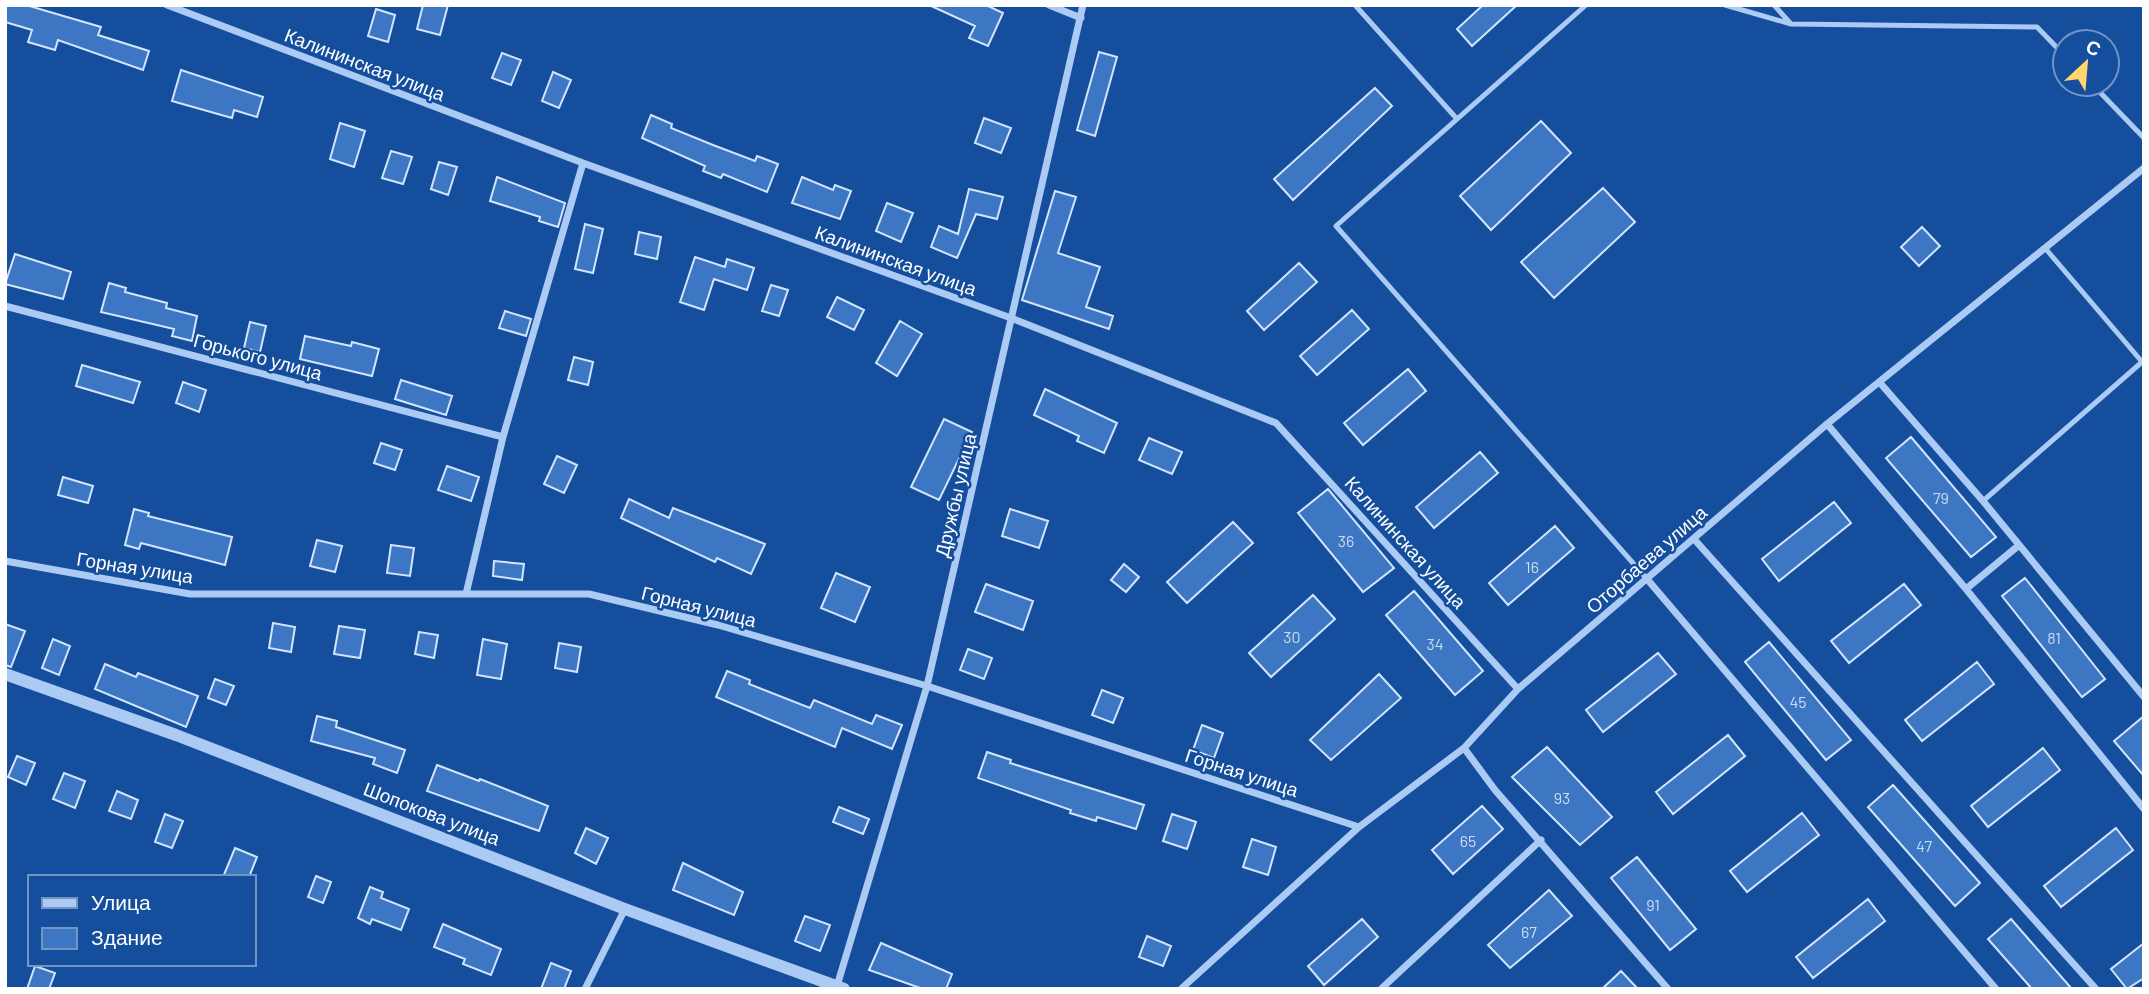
<svg xmlns="http://www.w3.org/2000/svg" width="2149" height="994" viewBox="0 0 2149 994" font-family="Barlow,sans-serif">
<rect width="100%" height="100%" fill="#144e9d"/>
<path fill="#3d77c4" stroke="#d3e5fd" stroke-width="2" d="M5 5H26L101 27 98 35 149 51 143 70 58 40 55 50 28 42 32 30 5 22Z
M423 5H448L440 35 417 29Z
M929 5H986L1003 13 988 46 969 38 975 26Z
M1483 5H1517L1472 46 1457 29Z
M376 9 395 15 388 42 368 36Z
M1099 52 1117 57 1095 136 1077 130Z
M502 53 521 60 511 85 492 78Z
M181 70 263 97 257 117 234 110 232 118 172 101Z
M553 72 571 80 559 108 542 101Z
M1375 88 1392 106 1293 200 1274 179Z
M651 115 672 124 671 128 713 145 755 161 757 156 778 164 767 192 723 174 721 178 703 171 705 166 642 138Z
M984 118 1011 128 1001 153 975 143Z
M1541 121 1571 153 1491 230 1460 196Z
M340 123 365 131 354 167 330 159Z
M391 151 412 157 403 184 382 178Z
M439 162 457 167 448 195 431 189Z
M497 177 565 203 558 227 539 221 540 217 490 201Z
M802 177 833 190 835 185 851 191 840 219 792 203Z
M1603 188 1635 222 1554 298 1521 262Z
M969 189 1003 197 997 219 976 214 957 258 931 247 939 226 958 234Z
M1055 191 1076 197 1058 253 1100 267 1086 307 1113 316 1109 329 1022 300Z
M887 203 913 213 901 242 876 231Z
M585 224 603 229 593 273 575 269Z
M1922 227 1940 246 1919 266 1901 247Z
M639 232 661 237 657 259 635 254Z
M15 254 71 272 63 299 5 284Z
M695 257 725 267 727 259 754 268 747 290 714 279 704 310 680 302Z
M1299 263 1317 282 1264 330 1247 311Z
M109 283 126 288 125 292 167 303 166 308 197 316 192 341 172 336 174 329 101 312Z
M771 285 788 290 779 316 762 311Z
M837 297 864 310 854 330 827 317Z
M1352 310 1369 329 1317 375 1300 356Z
M505 311 531 319 526 336 499 328Z
M900 321 922 334 897 376 876 363Z
M250 322 266 326 260 352 244 348Z
M305 336 351 346 352 342 379 349 372 376 300 359Z
M574 357 593 362 588 385 568 380Z
M82 365 140 382 133 403 76 386Z
M1408 369 1426 391 1363 445 1344 423Z
M401 380 452 396 446 415 395 399Z
M183 382 206 390 199 412 176 403Z
M1045 389 1117 423 1104 453 1077 441 1079 436 1034 415Z
M944 419 972 432 939 500 911 487Z
M1911 437 1996 537 1971 557 1886 458Z
M1149 438 1182 452 1172 474 1139 460Z
M381 443 402 450 395 470 374 463Z
M1480 452 1498 473 1434 528 1416 507Z
M557 456 577 465 564 493 544 484Z
M447 466 479 477 471 501 438 490Z
M63 477 93 486 88 503 58 495Z
M1328 489 1394 568 1363 592 1298 513Z
M629 499 669 518 673 508 765 544 751 574 717 558 715 562 621 518Z
M1834 502 1851 523 1779 581 1762 559Z
M134 509 149 513 148 516 232 537 225 565 141 543 139 549 125 545Z
M1010 509 1048 521 1039 548 1002 536Z
M1233 522 1253 543 1187 603 1167 582Z
M1555 526 1574 548 1508 605 1489 583Z
M317 540 342 546 335 572 310 566Z
M391 545 414 548 410 576 387 573Z
M494 561 524 564 522 580 493 576Z
M1124 564 1139 577 1126 592 1111 580Z
M836 573 870 587 855 622 821 608Z
M2025 578 2105 679 2082 697 2002 596Z
M986 584 1033 601 1023 630 975 612Z
M1904 584 1921 605 1849 663 1831 641Z
M1414 591 1483 671 1455 695 1386 615Z
M1313 595 1335 619 1271 677 1249 653Z
M273 623 295 627 291 652 269 648Z
M5 624 25 631 11 667 5 665Z
M339 626 365 630 360 658 334 654Z
M419 632 438 635 434 658 415 654Z
M53 639 70 646 59 675 42 668Z
M483 639 507 644 501 679 477 675Z
M1769 642 1851 740 1826 760 1745 662Z
M559 643 581 647 577 672 555 668Z
M968 649 992 658 984 679 960 670Z
M1658 653 1676 674 1603 732 1586 710Z
M1977 662 1994 684 1922 741 1905 720Z
M105 664 136 677 138 673 198 696 186 727 95 689Z
M727 671 750 680 749 684 810 708 814 700 872 724 876 715 902 725 892 749 842 728 835 747 716 697Z
M1379 674 1401 698 1331 760 1310 740Z
M215 679 234 686 226 705 208 698Z
M1102 690 1123 698 1113 723 1092 715Z
M317 716 337 721 336 727 405 750 397 773 373 764 375 758 311 741Z
M2144 716V776L2114 741Z
M1202 725 1223 733 1214 758 1193 750Z
M1728 735 1745 756 1673 814 1656 792Z
M1547 747 1612 817 1580 845 1512 777Z
M2043 748 2060 770 1988 827 1971 806Z
M987 752 1011 760 1010 763 1144 805 1136 829 1097 817 1096 821 1070 813 1071 810 978 778Z
M17 756 35 763 26 785 8 777Z
M437 765 479 781 480 779 548 806 539 831 427 791Z
M64 773 85 781 75 808 53 799Z
M1893 785 1980 883 1955 906 1868 807Z
M117 791 138 800 131 819 109 811Z
M1482 806 1503 829 1453 874 1432 850Z
M839 807 869 819 863 834 833 822Z
M1802 813 1819 835 1747 892 1730 871Z
M165 814 183 821 172 848 155 842Z
M1172 814 1196 822 1187 849 1163 841Z
M586 828 608 838 596 864 575 853Z
M2116 828 2133 850 2061 907 2044 886Z
M1252 839 1276 847 1268 875 1243 867Z
M235 848 257 857 249 877H223Z
M1637 857 1696 929 1670 950 1611 878Z
M683 863 743 892 734 915 673 890Z
M316 876 331 882 323 903 308 897Z
M370 887 383 892 381 898 409 909 401 930 372 919 370 924 358 918Z
M1549 890 1572 916 1510 968 1488 945Z
M1868 899 1885 921 1813 978 1796 957Z
M805 916 830 925 820 951 795 941Z
M1362 919 1378 937 1324 985 1308 966Z
M2011 919 2072 989H2032L1988 939Z
M443 924 501 949 491 975 463 964 465 959 434 947Z
M1147 936 1171 946 1163 966 1139 957Z
M881 943 952 974 946 989H923L869 970Z
M2144 943V978L2127 989 2111 969Z
M551 963 571 971 564 989H541Z
M35 966 55 973 49 989H27Z
M1621 971 1638 989H1602Z"/>
<g fill="none" stroke-linecap="round" stroke-linejoin="round">
<path stroke="#abcbf4" stroke-width="5" d="M1355 5 1457 119
M1586 5 1336 226 1647 579
M1725 5 1791 24
M1774 5 1791 24 2037 27 2065 56
M2092 84 2144 138
M2045 248 2143 363
M1983 501 2142 362"/>
<path stroke="#abcbf4" stroke-width="7" d="M167 5 583 163 1011 318 1276 423 1518 689
M1049 5 1081 18
M5 306 503 437
M1881 384 1983 501 2144 697
M1827 424 1966 589 2144 809
M1694 539 2096 989
M5 561 190 594H589L718 625 927 686 1359 827
M1647 579 1996 989
M1966 589 2018 546
M466 594 503 437 583 163
M1464 748 1495 790 1668 989
M837 986 927 686 1083 5
M585 989 625 909
M1181 989 1359 827 1464 748 1518 689 1827 424 2144 168
M1381 989 1541 840"/>
<path stroke="#abcbf4" stroke-width="12" d="M5 674 176 735 625 909 844 989"/>
</g>
<g text-anchor="middle" dominant-baseline="central" stroke-width="5" stroke-linejoin="round" paint-order="stroke">
<g font-size="16" fill="#ceddf0">
<text x="1941" y="497">79</text>
<text x="1346" y="540">36</text>
<text x="1532" y="566">16</text>
<text x="1292" y="636">30</text>
<text x="2054" y="637">81</text>
<text x="1435" y="643">34</text>
<text x="1798" y="701">45</text>
<text x="1562" y="797">93</text>
<text x="1468" y="840">65</text>
<text x="1924" y="845">47</text>
<text x="1653" y="904">91</text>
<text x="1529" y="931">67</text>
</g>
<g font-size="19" fill="#fff" stroke="#144e9d">
<text transform="translate(365 64) rotate(21)">Калининская улица</text>
<text transform="translate(896 260) rotate(20)">Калининская улица</text>
<text transform="translate(258 356) rotate(15)">Горького улица</text>
<text transform="translate(955 495) rotate(-77)">Дружбы улица</text>
<text transform="translate(1406 542) rotate(48)">Калининская улица</text>
<text transform="translate(1646 559) rotate(-41)">Оторбаева улица</text>
<text transform="translate(135 567) rotate(9)">Горная улица</text>
<text transform="translate(699 606) rotate(14)">Горная улица</text>
<text transform="translate(1242 772) rotate(18)">Горная улица</text>
<text transform="translate(432 813) rotate(21)">Шопокова улица</text>
</g>
</g>
<rect width="2149" height="994" fill="none" stroke="#ffffff" stroke-width="14"/>
<rect x="28" y="875" width="228" height="91" fill="#144e9d" stroke="#7295c4" stroke-width="2"/>
<rect x="42" y="898" width="35" height="10" fill="#abcbf4" stroke="#7295c4" stroke-width="2"/>
<text x="91" y="910" font-size="21" fill="#ffffff">Улица</text>
<rect x="42" y="928" width="35" height="21" fill="#3d77c4" stroke="#7295c4" stroke-width="2"/>
<text x="91" y="945" font-size="21" fill="#ffffff">Здание</text>
<g transform="translate(2086 63) rotate(26)"><circle r="33" fill="#144e9d" stroke="#7295c4" stroke-width="2"/>
<path d="M0-5L12 26L0 18L-12 26Z" fill="#ffd76d"/>
<text y="-10" font-size="19" font-weight="bold" text-anchor="middle" fill="#ffffff">С</text>
</g>
</svg>
